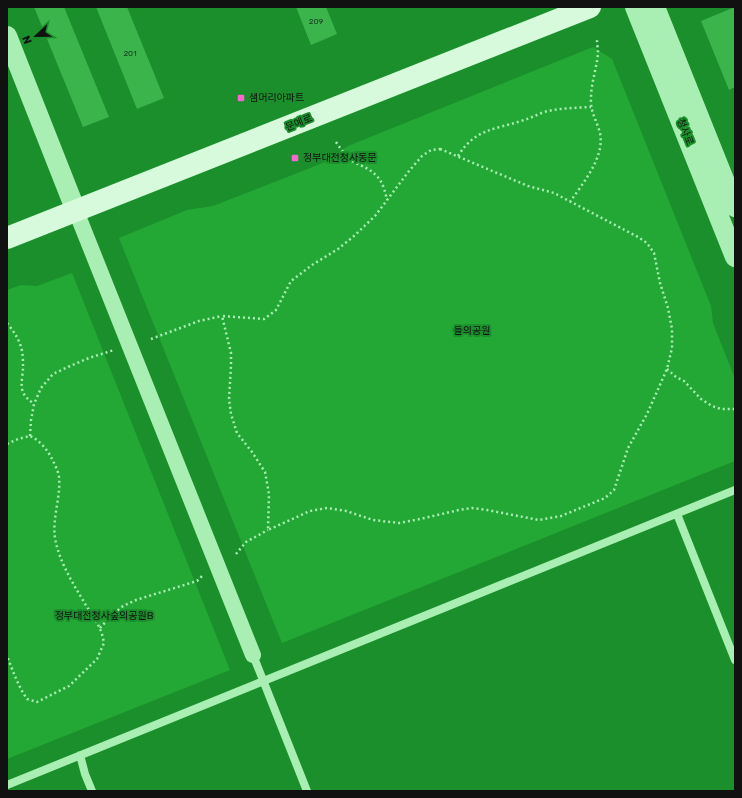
<svg xmlns="http://www.w3.org/2000/svg" width="742" height="798" viewBox="0 0 742 798" font-family="Rubik,'Noto Sans KR',sans-serif">
<rect width="100%" height="100%" fill="#1b8f2c"/>
<path fill="#24a835" d="M593 47 612 59 711 306 713 323 735 379V461L282 643 119 238 187 210 213 206 323 163 348 146Z
M72 273 230 670 7 759V290L21 285 37 286Z"/>
<path fill="#3bb44c" d="M34 7H64L109 117 83 127Z
M96 7H127L164 98 137 109Z
M296 7H326L337 34 311 45Z
M735 7V87L729 90 701 21Z"/>
<g fill="none" stroke-linecap="round" stroke-linejoin="round">
<path stroke="#a9eeb2" stroke-width="2.5" stroke-dasharray="2 3" stroke-linecap="butt" d="M336 142C341 149 345 156 352 161 357 164 363 166 368 169 381 177 384 186 387 200
M440 149 528 186 554 193 638 237 647 243 654 253 660 283 668 308 672 329V348L667 369 647 414 628 448 614 490 605 498 561 516 539 520 487 510 472 508 459 510 420 519 399 523 373 520 346 511 327 508 310 511 268 530 269 494 265 472 252 452 237 433 231 414 229 399 231 366V353L222 316 264 319 276 310 291 281 312 265 338 249 354 236 375 216 409 171 422 156 431 150Z
M458 156C475 129 493 130 521 121 529 119 536 115 544 112 559 108 575 108 591 107
M570 202C583 183 605 157 600 133 597 121 590 112 591 98 591 83 597 67 598 53 598 49 597 44 597 40
M7 323C14 332 20 340 22 351 23 356 23 362 23 367 23 375 20 385 23 392 25 397 29 400 34 404
M151 339 199 321 222 316
M667 369 676 377 684 381 701 399 712 406 721 409H735
M30 436 31 420 34 404 41 388 53 374 70 366 89 358 114 350
M7 444 18 439 30 436C39 440 46 448 51 457 54 463 58 470 59 477 61 497 52 518 55 538 59 561 72 582 84 602 89 611 96 619 100 629 102 633 103 638 104 643L97 659 69 686 37 702 27 699C18 686 13 671 7 656
M236 554 246 542 268 530
M100 628 110 617 123 606 136 600 197 581 203 575"/>
<path stroke="#a9eeb2" stroke-width="8" d="M677 514 735 660
M253 655 307 791
M80 755 85 774 92 791
M7 785 735 490"/>
<path stroke="#a9eeb2" stroke-width="16" d="M76 211 253 655"/>
<path stroke="#a9eeb2" stroke-width="20" d="M635 7 735 257
M655 7 735 207
M7 36 76 211"/>
<path stroke="#d6fadb" stroke-width="22" d="M7 238 590 7"/>
</g>
<g fill="#ff66d2" stroke="#1b8f2c" stroke-width="1.5">
<rect x="237" y="94" width="8" height="8" rx="2"/>
<rect x="291" y="154" width="8" height="8" rx="2"/>
</g>
<g text-anchor="middle" dominant-baseline="central" stroke-width="4" stroke-linejoin="round" paint-order="stroke">
<g font-size="8" fill="#1c3a20">
<text x="316" y="21">209</text>
<text x="130" y="53">201</text>
</g>
<g font-size="10" fill="#111" stroke="#1b8f2c" text-anchor="start">
<text x="249" y="98">샘머리아파트</text>
<text x="303" y="158">정부대전청사동문</text>
</g>
<g font-size="10" fill="#111" stroke="#1b8f2c">
<text transform="translate(299 123) rotate(-22)">문예로</text>
<text transform="translate(685 132) rotate(68)">청사로</text>
</g>
<g font-size="10" fill="#111" stroke="#1b8f2c">
<text x="472" y="331">들의공원</text>
<text x="104" y="616">정부대전청사숲의공원B</text>
</g>
</g>
<rect width="742" height="798" fill="none" stroke="#111111" stroke-width="16"/>
<g transform="translate(36 36) rotate(248)" stroke="#1b8f2c" stroke-width="3" paint-order="stroke">
<path d="M0-3L7 15L0 10L-7 15Z" fill="#111111"/>
<text y="-6" font-size="11" font-weight="bold" text-anchor="middle" fill="#111111">N</text>
</g>
</svg>
